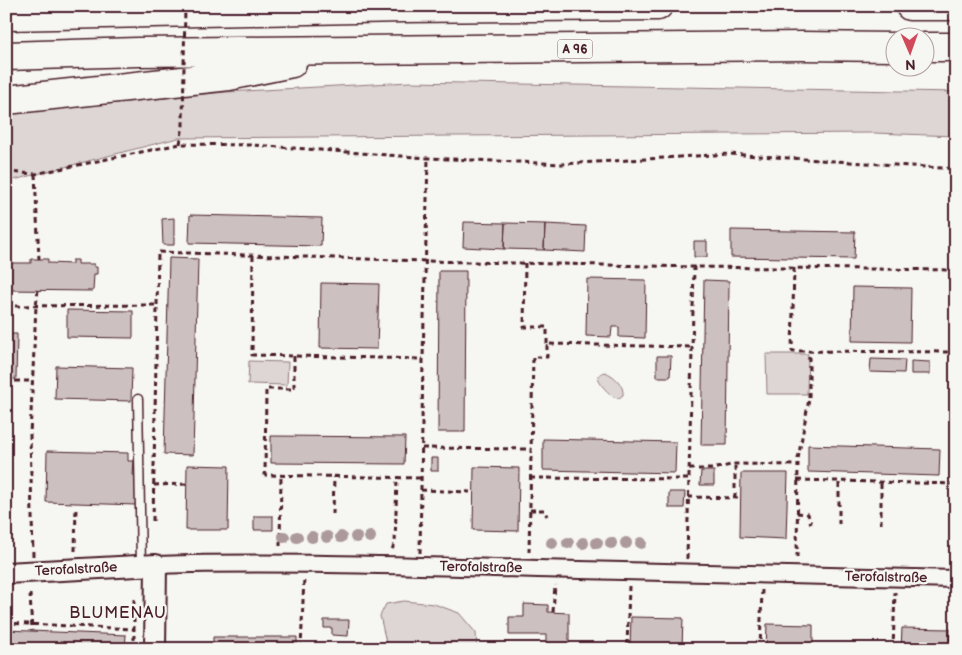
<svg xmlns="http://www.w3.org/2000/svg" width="962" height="655" viewBox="0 0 962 655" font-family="'Balsamiq Sans',sans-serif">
<rect width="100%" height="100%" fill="#f6f6f2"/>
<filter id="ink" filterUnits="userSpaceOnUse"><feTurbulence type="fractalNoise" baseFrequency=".02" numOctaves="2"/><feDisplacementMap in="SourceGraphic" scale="10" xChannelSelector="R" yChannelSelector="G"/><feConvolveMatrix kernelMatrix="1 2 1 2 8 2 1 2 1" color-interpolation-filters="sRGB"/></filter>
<g filter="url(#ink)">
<path fill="#ddd6d5" stroke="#947a80" d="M410 82 956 92V136L874 133 178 138 6 182V114L226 92Z
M766 354H808L807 394H767Z
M249 361 288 362 287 385 248 384Z
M605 372C615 376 624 385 623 395L619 398 613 397C607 391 589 376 605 372Z
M404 601 434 604 459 613 476 633 477 649H392L386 642 380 616 386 604Z"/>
<path fill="#ccc1c0" stroke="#4a1f2b" d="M190 215 322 218 321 246 189 243Z
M174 218V245H163L162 219Z
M464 222 505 223 504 249 463 247Z
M505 223 545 224 544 250 504 249Z
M545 224 586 226 585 252 544 250Z
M731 230 855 232 854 259 731 257Z
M694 241H707V257H694Z
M169 258 198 259 193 455 164 454Z
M6 259H8V263H31V259H48V263L72 264V260H78V264H94V267H97V274H94L93 291 6 290Z
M439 271H466L465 432H438Z
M587 279 646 280 645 338 619 337V327H612L611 337 586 336Z
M704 280 729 281 727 445H701Z
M321 283 379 284 377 349 320 348Z
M853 287 911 288 910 342 852 341Z
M67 310 133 311V338L67 337Z
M6 334H17L16 379H6Z
M657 356H671L670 377H657Z
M871 359 905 360 904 373 870 372Z
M911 361 930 362V374H911Z
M56 366 132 368 131 401 55 399Z
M271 436 405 437 404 464 271 463Z
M543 439 676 442 675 473 543 470Z
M808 445 940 449 939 476 808 472Z
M47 451 128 453V461H134L133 475 137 476 136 505 46 502Z
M431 458H438V471H431Z
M187 465 229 466 228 530H186Z
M474 467 519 468 518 531 473 530Z
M701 471H714V485H700Z
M741 473H788L786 539 740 537Z
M669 492H685L684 508H669Z
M254 516H273V530H254Z
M524 604 548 605V612L569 613V649H546V635H509V617H524Z
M631 617 683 618 682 649H630Z
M324 620H349L348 636 332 635V628H324Z
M767 624 813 625V649H766Z
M902 628 950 629 949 649H901Z
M6 630 126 635 125 649H6Z
M213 637H297V649H213Z"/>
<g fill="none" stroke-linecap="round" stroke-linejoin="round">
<g stroke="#4a1f2b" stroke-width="11">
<path id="service" d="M138 399 141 565"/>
</g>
<g stroke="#4a1f2b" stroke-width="20">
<path id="minor" d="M156 565C283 561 411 566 538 569 677 572 816 575 956 579"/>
</g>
<g stroke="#4a1f2b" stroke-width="24">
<path id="tertiary" d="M6 573 156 565 155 649"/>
</g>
<g stroke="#4a1f2b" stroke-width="31">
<path id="motorway" d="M910 6H956
M6 16 403 8 658 6
M924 47H956
M6 56 137 52 801 46 894 47
M6 100 229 76 292 63"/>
</g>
<path stroke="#4a1f2b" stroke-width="3" stroke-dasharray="5 4" stroke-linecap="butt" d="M6 172 35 174 180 144 253 145 428 158 563 164 729 154 956 169
M35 174 39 259
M253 255 252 355 423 359
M525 263 524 327H547V344
M794 268 792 351 956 352
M6 306 157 305
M294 356V389H266L265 475 421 478
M6 381H33
M422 448 531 449
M689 469H713L735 464 798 465
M530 478 689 479
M797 480 956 484
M154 485 187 484
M421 490 470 492
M688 497 741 498
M735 498V464
M530 510H544L547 516
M797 513 808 514 811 524
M333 514 334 477
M153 521 158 252 425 261 694 267 956 270
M839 524V481
M881 524V481
M280 546 281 476
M392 549 395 544 397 478
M75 551 76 506
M529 552 533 357H547V344L692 347
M420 553 423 359 428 158
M33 556 30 435 36 306 38 290
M797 558 798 459 809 399V351
M687 559 694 267
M629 586 627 648H630
M30 594 32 631
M553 612 555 585
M6 623 134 629
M134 649V595
M301 649 304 577
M760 649 762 589
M893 649 895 592"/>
<use href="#service" stroke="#f6f6f2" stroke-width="8"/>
<use href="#minor" stroke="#f6f6f2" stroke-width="16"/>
<use href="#tertiary" stroke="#f6f6f2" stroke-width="20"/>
<use href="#motorway" stroke="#f6f6f2" stroke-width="28"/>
<path stroke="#4a1f2b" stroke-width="3" stroke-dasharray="5 4" stroke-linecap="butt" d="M180 144 183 125 185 6"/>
</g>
<g fill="#ac999c">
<circle cx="284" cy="537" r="6"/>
<circle cx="297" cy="537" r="6"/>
<circle cx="312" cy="537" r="6"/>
<circle cx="327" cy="537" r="6"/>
<circle cx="341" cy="537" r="6"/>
<circle cx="356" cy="537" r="6"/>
<circle cx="370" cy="537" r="6"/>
<circle cx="552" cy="543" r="6"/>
<circle cx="568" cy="543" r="6"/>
<circle cx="583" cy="543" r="6"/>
<circle cx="597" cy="543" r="6"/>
<circle cx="611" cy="543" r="6"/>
<circle cx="626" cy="543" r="6"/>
<circle cx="641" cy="543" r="6"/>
</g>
</g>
<g text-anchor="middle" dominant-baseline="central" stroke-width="4.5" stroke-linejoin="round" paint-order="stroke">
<rect fill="#f6f6f2" stroke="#7e6067" stroke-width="1" x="557.5" y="39.5" width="35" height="19" rx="4"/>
<g font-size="12" font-weight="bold" fill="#4a1f2b">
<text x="575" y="49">A 96</text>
</g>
<g font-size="14" fill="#4a1f2b" stroke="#f6f6f2">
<text transform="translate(481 567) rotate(1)">Terofalstraße</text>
<text transform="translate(76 569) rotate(-3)">Terofalstraße</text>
<text transform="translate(886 577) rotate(1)">Terofalstraße</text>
</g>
<g font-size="16" letter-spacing="1" fill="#4a1f2b" stroke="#f6f6f2">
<text x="118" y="613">BLUMENAU</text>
</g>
</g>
<rect width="962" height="655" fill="none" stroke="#f6f6f2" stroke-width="25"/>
<rect x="12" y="12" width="937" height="630" fill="none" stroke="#4a1f2b" stroke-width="2" filter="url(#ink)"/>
<g transform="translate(910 52) rotate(178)"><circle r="24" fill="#f6f6f2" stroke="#b1a0a2"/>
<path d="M0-4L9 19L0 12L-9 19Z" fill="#d1495b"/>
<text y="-8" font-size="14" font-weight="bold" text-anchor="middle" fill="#4a1f2b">N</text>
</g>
</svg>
